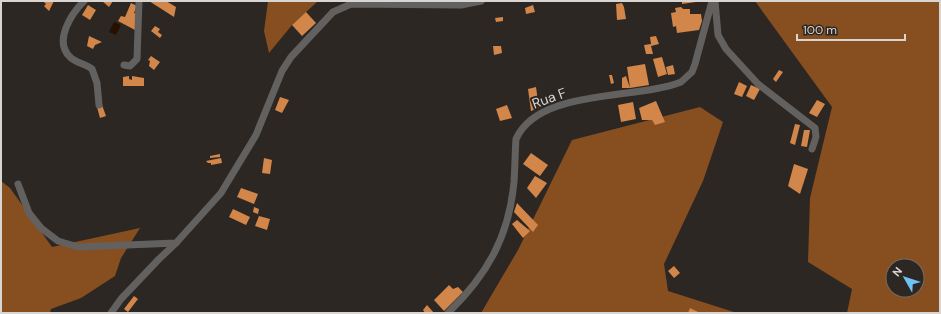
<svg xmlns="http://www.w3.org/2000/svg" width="941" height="314" viewBox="0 0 941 314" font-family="'DM Sans',sans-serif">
<rect width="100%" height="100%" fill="#2c2723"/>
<path fill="#874f20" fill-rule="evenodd" d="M268 1H318L292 25 269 53 264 31Z
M755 1H940V313H847L852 289 808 262 810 198 832 107ZM893 266H917V290H893Z
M700 107 723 122 703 181 664 264 668 291 737 313H481L518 250 572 140Z
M1 181 10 188 52 247 140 228 121 258 115 276 81 298 51 309 50 313H1Z"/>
<path fill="#261000" d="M114 22 121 25 116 35 109 32Z"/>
<path fill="#d2864a" d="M43 1H54L49 11 44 6 46 4Z
M102 1H113L109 7Z
M149 1H166L176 7 174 17Z
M682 1H696V2L682 4Z
M131 3 137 6 134 13 137 14 135 30 118 21 121 16 125 17Z
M622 3 624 7 626 19 617 20 616 4Z
M88 5 96 10 90 20 82 15Z
M533 5 535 12 526 14 525 8Z
M681 7 683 9H690V14H701L702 21 699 30 677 33 676 26 673 27 671 13 676 12 675 8Z
M306 12 316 23 302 36 292 25Z
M503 17V21L496 22 495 18Z
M155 26 160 29 158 32 162 35 160 38 151 31Z
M89 36 102 42 95 45 93 49 87 46Z
M656 36 659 44 651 46 653 54H646L644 45 651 44 650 37Z
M493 46H501L502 53 494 55Z
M151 56 160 62 154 70 149 66 150 61 148 60Z
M662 57 667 74 658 77 653 59Z
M645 64 649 85 630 88H622V78L626 76 630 88 627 67Z
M673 65 675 74 668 75 666 67Z
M779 70 783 72 776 82 773 79Z
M609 75H612L614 83 611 84Z
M129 76V79L132 80V76L144 78V86H123V77Z
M739 82 747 86 742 97 734 94Z
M751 85 760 89 754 100 746 96Z
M536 87 539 108 531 111 528 89Z
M280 97 289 100 282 113 275 110Z
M817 100 825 104 817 117 809 113Z
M656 101 665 122 655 125 652 120H642L639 108Z
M633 102 636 119 621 122 618 105Z
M102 105 106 116 100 118 97 107Z
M507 105 512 118 500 121 496 109Z
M795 124 800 125 795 145 790 143Z
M804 130H810L807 147 801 146Z
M531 153 548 165 540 176 523 164Z
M220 154V157L210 158V156Z
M221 158 222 163 211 165V163H208L206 161Z
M264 158 272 160 270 174 262 173Z
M794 164 808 169 800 194 788 186Z
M535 176 547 183 536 198 527 188Z
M241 188 258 194 254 204 237 197Z
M517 203 538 225 533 232 514 212Z
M254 207 259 209 258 214 253 212Z
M233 209 250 217 246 225 229 217Z
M259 216 270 219 267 230 255 226Z
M517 220 530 231 523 238 512 224Z
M674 266 680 273 674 278 668 271Z
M449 285 453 289 458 287 463 292 444 311 434 300Z
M134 296 138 299 128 312 124 309Z
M427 305 434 313H425L423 310Z
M690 308 700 313H688Z"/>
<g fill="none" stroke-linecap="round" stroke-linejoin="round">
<path stroke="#63615f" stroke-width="7" d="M84 1C72 13 53 41 70 57 76 63 86 64 92 69L97 83 99 105
M715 1 718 35 726 49 758 84 815 128 816 137 812 149
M124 65 130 66 137 59 139 1
M18 184 29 213 41 228 58 241 78 247 176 243
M111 313 121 299 159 259 176 243 221 193 256 135 282 71 291 57 333 12 351 4 461 5 481 1
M448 313C487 275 509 237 514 182 515 167 515 153 516 139 539 88 636 100 681 82L692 72 695 64 712 1"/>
</g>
<g text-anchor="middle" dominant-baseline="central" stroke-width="4" stroke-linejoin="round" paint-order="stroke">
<g font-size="14" fill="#d8d5d3" stroke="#2c2723">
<text transform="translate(549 98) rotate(-20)">Rua F</text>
</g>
</g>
<rect width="941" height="314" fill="none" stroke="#d8d5d3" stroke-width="4"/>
<g transform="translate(905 278) rotate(309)"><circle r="19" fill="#2c2723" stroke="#716d69"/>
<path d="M0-3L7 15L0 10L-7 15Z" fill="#70c2f4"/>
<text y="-6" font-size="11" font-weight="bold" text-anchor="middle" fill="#d8d5d3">N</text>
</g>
<path d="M797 34v6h108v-6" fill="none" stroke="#d8d5d3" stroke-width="2"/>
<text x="803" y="34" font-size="12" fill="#d8d5d3" stroke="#2c2723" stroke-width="3" paint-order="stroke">100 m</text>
</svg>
